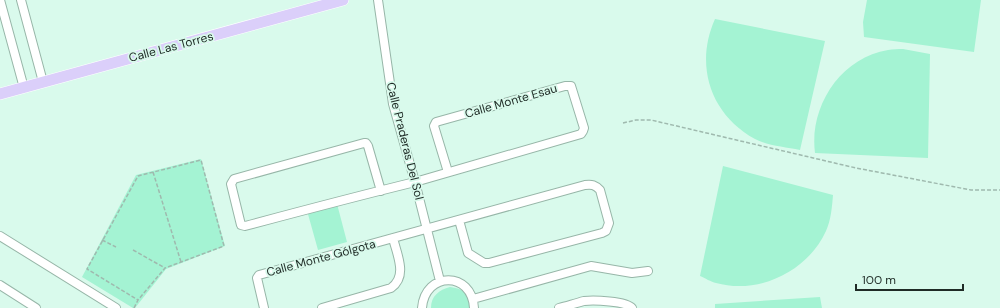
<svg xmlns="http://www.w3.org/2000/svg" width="1000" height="308" viewBox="0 0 1000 308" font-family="'DM Sans',sans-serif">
<rect width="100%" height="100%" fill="#d9faec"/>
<path fill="#a4f3d3" d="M867 0H981L974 52 864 37 863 22Z
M715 19 825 41 800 150C785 147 768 146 755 139 711 115 694 66 715 19Z
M903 49 930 54 928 158 815 153C809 107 840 58 888 50 893 49 898 49 903 49Z
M201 159 225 246 166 269 135 308H133L82 277 136 175Z
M723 166 833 195C832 207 831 220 826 231 808 271 759 295 716 283 711 282 705 278 700 276Z
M336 200 347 242 318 250 306 207Z
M450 287C466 289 468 294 472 308H431C431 296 439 290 450 287Z
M820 297 822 308H715V304Z"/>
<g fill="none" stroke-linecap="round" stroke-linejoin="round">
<g stroke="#97b6a8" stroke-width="10">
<path id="minor" d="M0 0 24 88
M21 0 43 82
M378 0 393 104 415 182 440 281
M381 191 368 146 366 143H364L234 179 231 184 241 225 245 226C301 211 358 196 415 182L581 134 583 131 584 128 571 86H565L436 122 434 126 448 172
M0 236 116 308
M0 285 36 308
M473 299 591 266 632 273 648 271
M264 308 257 278 259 275 585 185C592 184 595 185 600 190L609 223 606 231 602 233 489 263H484L468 253 459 220
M322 308 391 288C408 276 397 255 393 238
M422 308C425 271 472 271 474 308
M559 308C567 306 576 303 584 301 594 300 626 301 632 308"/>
</g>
<g stroke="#fff" stroke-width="12">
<path id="major" d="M0 94 343 0"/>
</g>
<path stroke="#9fb9ae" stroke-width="1.5" stroke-dasharray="4 2" stroke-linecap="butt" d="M623 123 636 120H651L856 168 971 190H1000
M153 172 181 262
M102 240 116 247
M133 250 165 268
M134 308 138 300 165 268 224 246 201 160 138 176 87 269 138 300"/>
<use href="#minor" stroke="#fff" stroke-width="8"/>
<use href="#major" stroke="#dbcffa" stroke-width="11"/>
</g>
<g text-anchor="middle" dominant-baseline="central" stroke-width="3.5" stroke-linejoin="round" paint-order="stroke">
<g font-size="12" fill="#1f2b26" stroke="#d9faec">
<text transform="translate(171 47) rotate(-15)">Calle Las Torres</text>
<text transform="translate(511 101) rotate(-16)">Calle Monte Esau</text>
<text transform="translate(405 141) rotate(76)">Calle Praderas Del Sol</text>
<text transform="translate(321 258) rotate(-15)">Calle Monte Gólgota</text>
</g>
</g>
<path d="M856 284v6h107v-6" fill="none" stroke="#1f2b26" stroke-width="2"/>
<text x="862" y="284" font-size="12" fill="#1f2b26" stroke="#d9faec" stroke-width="3" paint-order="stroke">100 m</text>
</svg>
